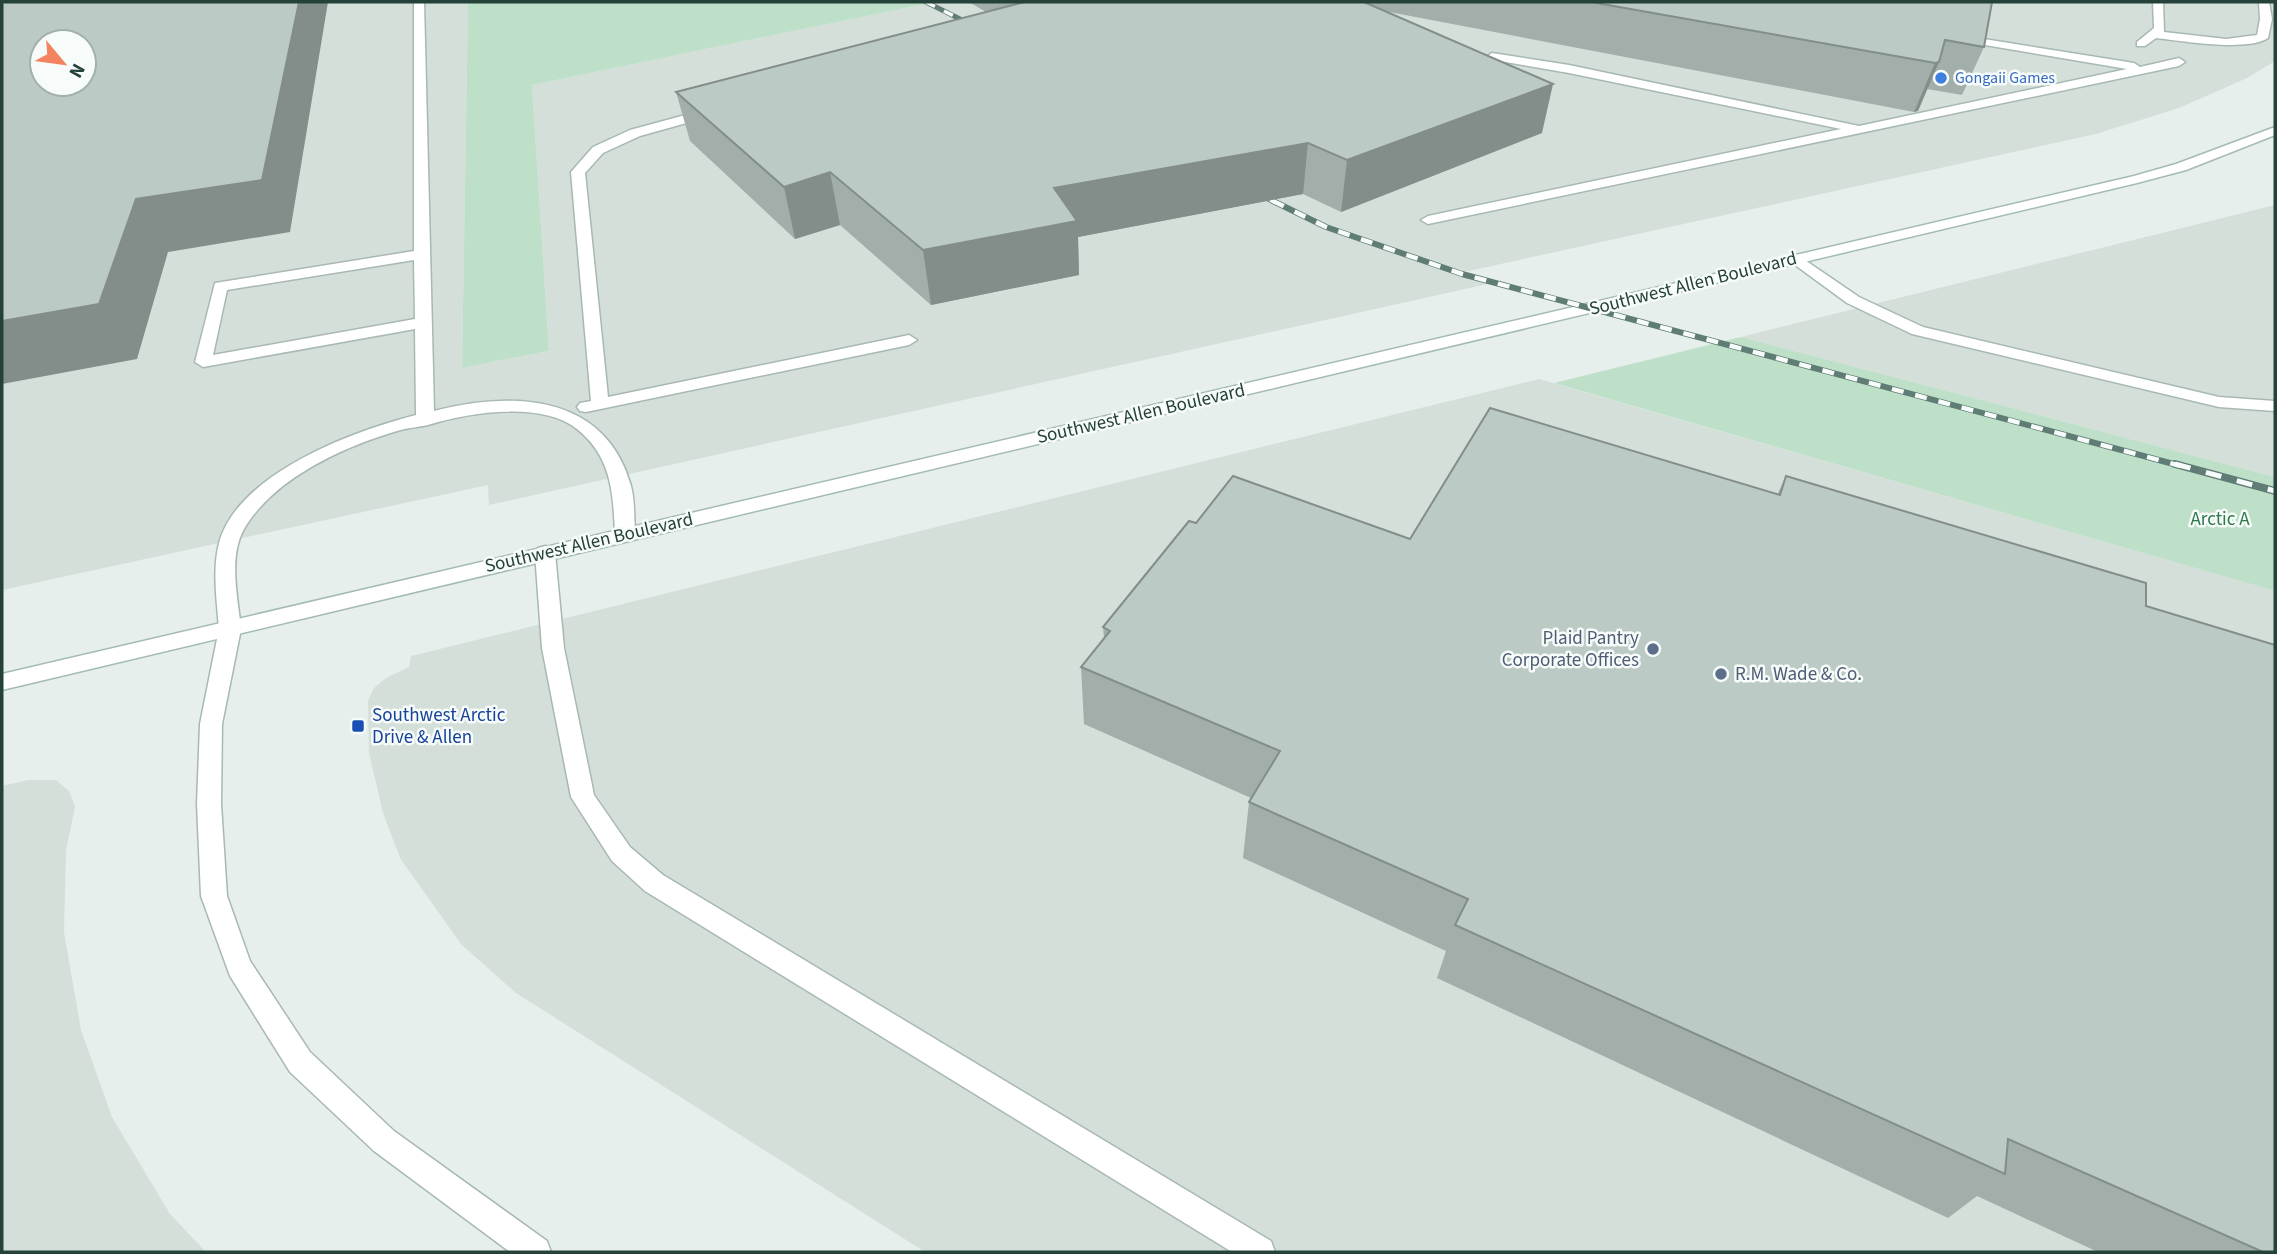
<svg xmlns="http://www.w3.org/2000/svg" width="2277" height="1254" viewBox="0 0 2277 1254" font-family="'Source Sans 3',sans-serif">
<rect width="100%" height="100%" fill="#e6efeb"/>
<path fill="#d4dfda" fill-rule="evenodd" d="M2 2H468L462 368 549 351 532 85 933 2H2275V61L2247 78 2179 108 2096 134 1459 273 1492 283 489 505 488 485 2 590ZM42 42H84V84H42Z
M2275 205V477L1741 337Z
M1539 379 2275 591V1252H925L516 993 461 944 400 858 383 813 369 753 368 701 374 688 386 678 409 667 411 656Z
M28 780H56L69 791 75 806 66 851 64 932 81 1030 112 1117 170 1214 206 1252H2V786Z"/>
<path fill="#bfe0c8" d="M468 2H934L532 85 549 351 462 368Z
M1741 337 2275 477V591L1554 383Z"/>
<g fill="none" stroke-linecap="round" stroke-linejoin="round">
<g stroke="#a8b8b2" stroke-width="3">
<path id="service" d="M414 2H424L434 411C512 391 605 393 631 486 635 501 634 518 635 534L632 539H618L615 534C613 493 612 457 577 429 541 400 467 413 428 425 419 427 407 428 397 431 343 447 274 478 244 529 228 557 238 599 241 629L237 634 230 637 223 634 219 629C217 601 212 571 219 543 238 473 354 431 416 415L415 329 203 367 195 362 215 283 414 251ZM414 260 415 319 213 355 227 290Z
M2153 2H2163L2164 32 2226 39 2257 35 2260 19 2259 2H2269L2272 19 2268 38C2247 52 2182 41 2156 38L2145 46H2137V42L2154 28Z
M1959 35 2134 63 2140 67 2179 58 2185 62 2179 66 1428 224 1421 220 1428 216 1841 129 1569 73 1488 59 1486 57 1492 53 1569 65 1859 126 2127 69 1955 40V36Z
M711 108 715 109V115L640 136 603 153 585 173 608 397 909 335 917 340 909 345 586 412 580 411 577 407 580 403 591 401 571 172 593 147 630 130Z
M1796 254 1859 297 1923 327 2219 397 2275 401V411L2219 407 1912 334 1847 303 1791 262 1788 259 1791 256Z
M545 546 552 548 555 553 564 648 594 795 630 847 663 875 1271 1241 1275 1252H1232L645 891 612 861 571 797 542 648 535 553 538 548Z"/>
</g>
<g stroke="#a8b8b2" stroke-width="3">
<path id="tertiary" d="M230 621 237 624 241 629 222 724 221 804 227 896 250 961 310 1052 394 1131 547 1241 551 1252H510L374 1151 290 1072 230 976 201 896 197 804 200 724 219 629 223 624Z"/>
</g>
<g stroke="#a4bbb3" stroke-width="3">
<path id="secondary" d="M2275 127V135L2186 170 2137 183 2 690V674L2134 176 2176 164Z"/>
</g>
<use href="#service" fill="#fff" fill-rule="evenodd"/>
<use href="#tertiary" fill="#fff" fill-rule="evenodd"/>
<use href="#secondary" fill="#fff" fill-rule="evenodd"/>
<g stroke="#5f7d75" stroke-width="5">
<path id="rail-far2" d="M926 2 976 27
M1252 191 1276 203"/>
</g>
<g stroke="#5f7d75" stroke-width="6">
<path id="rail-far1" d="M1273 201 1326 227 1462 274 2181 466"/>
</g>
<g stroke="#5f7d75" stroke-width="8">
<path id="rail" d="M2175 464 2275 491"/>
</g>
<use href="#rail-far2" stroke="#f7fbf9" stroke-width="3.5" stroke-dasharray="10" stroke-linecap="butt"/>
<use href="#rail-far1" stroke="#f7fbf9" stroke-width="4.5" stroke-dasharray="12" stroke-linecap="butt"/>
<use href="#rail" stroke="#f7fbf9" stroke-width="5" stroke-dasharray="16" stroke-linecap="butt"/>
</g>
<path fill="#a1aea9" d="M969 2H1992L1984 47 1962 95 1927 89 1918 111 1914 112 1384 11 1542 133 1341 212 1303 194 1078 237 1079 275 931 305 840 225 795 239 690 141 676 92 986 12Z
M1786 476 2146 606 2275 1252H2098L1977 1196 1948 1218 1437 978 1446 951 1243 858 1249 802 1251 798 1084 724 1081 667 1104 638 1103 627 1196 523 1410 539 1777 495Z"/>
<path fill="#838d89" d="M299 2H328L290 232 168 252 137 359 2 384V321L136 199Z
M1939 62 1918 111 1914 112 1935 63Z
M1553 84 1542 133 1341 212 1347 160Z
M1308 143 1303 194 1078 237 1079 275 931 305 923 250 1054 188Z
M830 172 840 225 795 239 784 187Z"/>
<path fill="#bbcac4" stroke="#838d89" stroke-width="2" fill-rule="evenodd" d="M2 2H299L262 180 136 199 99 304 2 321ZM42 42H84V84H42Z
M1025 2H1364L1553 84 1347 160 1308 143 1054 188 1077 221 923 250 830 172 784 187 676 92Z
M1591 2H1992L1984 47 1945 40 1939 62 1935 63Z
M1490 408 1780 495 1786 476 2146 583V606L2275 645V1252H2263L2008 1139 2005 1174 1455 925 1468 899 1249 802 1280 751 1081 667 1110 631 1103 627 1189 521 1196 523 1233 476 1410 539Z"/>
<circle fill="#3f7fe0" stroke="#f7fbf9" stroke-width="2.5" cx="1941" cy="78" r="7"/>
<g fill="#5c6f8a" stroke="#f7fbf9" stroke-width="2.5">
<circle cx="1653" cy="649" r="7"/>
<circle cx="1721" cy="674" r="7"/>
</g>
<rect fill="#1a4fb4" stroke="#f7fbf9" stroke-width="2.5" x="351" y="719" width="14" height="14" rx="3.5"/>
<g text-anchor="middle" dominant-baseline="central" stroke-width="5" stroke-linejoin="round" paint-order="stroke">
<g font-size="16" fill="#366cbe" stroke="#f7fbf9" text-anchor="start">
<text x="1955" y="78">Gongaii Games</text>
</g>
<g font-size="19" fill="#24423a" stroke="#f7fbf9">
<text transform="translate(1693 284) rotate(-14)">Southwest Allen Boulevard</text>
<text transform="translate(1141 414) rotate(-13)">Southwest Allen Boulevard</text>
<text transform="translate(589 543) rotate(-13)">Southwest Allen Boulevard</text>
</g>
<g font-size="19" fill="#2d7a4b" stroke="#f7fbf9">
<text x="2220" y="519">Arctic A</text>
</g>
<g font-size="19" fill="#4e5e75" stroke="#f7fbf9" text-anchor="end">
<text x="1639" y="638">Plaid Pantry<tspan x="1639" dy="22">Corporate Offices</tspan></text>
<text x="1735" y="674" text-anchor="start">R.M. Wade &amp; Co.</text>
</g>
<g font-size="19" fill="#164399" stroke="#f7fbf9" text-anchor="start">
<text x="372" y="715">Southwest Arctic<tspan x="372" dy="22">Drive &amp; Allen</tspan></text>
</g>
</g>
<rect width="2277" height="1254" fill="none" stroke="#24423a" stroke-width="7"/>
<g transform="translate(63 63) rotate(119)"><circle r="33" fill="#f7fbf9" stroke="#a3b1ad" stroke-width="2"/>
<path d="M0-5L12 26L0 18L-12 26Z" fill="#f4845f"/>
<text y="-10" font-size="19" font-weight="bold" text-anchor="middle" fill="#24423a">N</text>
</g>
</svg>
